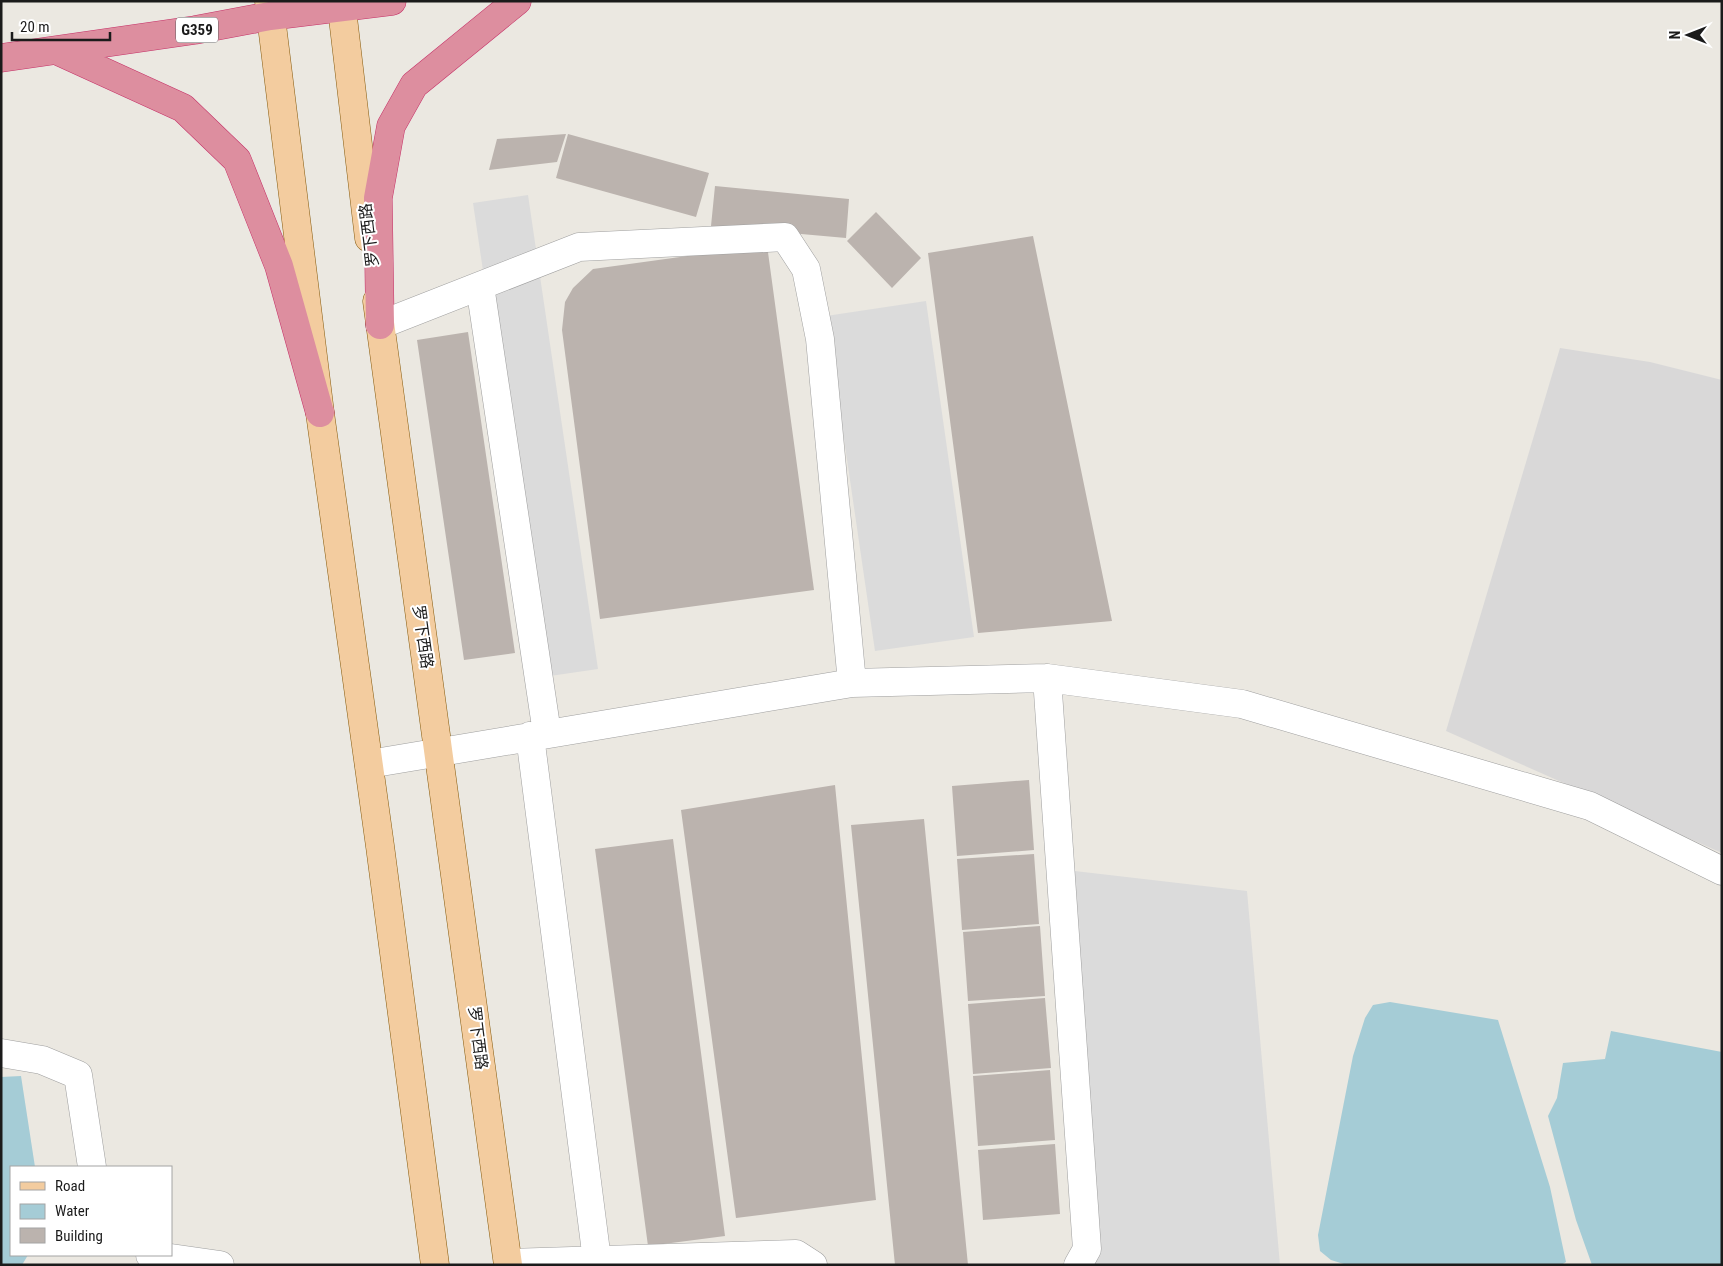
<svg xmlns="http://www.w3.org/2000/svg" width="1723" height="1266" viewBox="0 0 1723 1266" font-family="'Roboto Condensed','Noto Sans SC',sans-serif">
<rect width="100%" height="100%" fill="#ebe8e1"/>
<path fill="#d9d8d8" d="M1560 348 1650 362 1722 380V853L1446 731Z"/>
<path fill="#dbdbdb" d="M528 195 598 669 543 677 473 203Z
M926 301 974 637 875 651 826 316Z
M1066 870 1247 891 1280 1265H1094Z"/>
<path fill="#a5ccd6" d="M1390 1002 1498 1020 1550 1187 1566 1262 1561 1265H1347L1331 1260 1320 1251 1318 1235 1353 1056 1365 1018 1373 1005Z
M1611 1031 1722 1052V1265H1592L1576 1220 1548 1116 1557 1098 1563 1063 1605 1059Z
M21 1076 35 1167H11V1255H28L22 1265H1V1077Z"/>
<path fill="#bbb3ae" d="M566 134 557 162 489 170 497 139Z
M568 134 709 173 696 217 556 178Z
M715 186 849 199 846 238 711 226Z
M876 212 921 258 892 288 847 241Z
M1033 236 1112 621 978 633 928 253Z
M767 245 814 590 600 619 562 330 565 302 573 288 593 269Z
M468 332 515 653 464 660 417 340Z
M1029 780 1034 850 957 856 952 786Z
M835 785 876 1200 736 1218 681 810Z
M924 819 968 1265H895L851 825Z
M673 839 725 1236 648 1246 595 849Z
M1034 854 1039 924 962 930 957 859Z
M1040 926 1045 996 968 1001 963 932Z
M1045 998 1051 1068 973 1074 968 1004Z
M1050 1070 1055 1140 978 1146 973 1076Z
M1055 1144 1060 1214 983 1220 978 1150Z"/>
<g fill="none" stroke-linecap="round" stroke-linejoin="round">
<g stroke="#9f9f9f" stroke-width="29">
<path id="minor" d="M480 286 547 733
M380 325 579 247 785 237 806 269 820 339 852 683
M1047 678 1087 1249 1078 1265
M530 736 597 1260
M369 764 852 683 1047 678 1242 704 1590 806 1722 871
M1 1053 42 1060 78 1075 92 1167
M150 1255 220 1265
M508 1263 796 1254 813 1265"/>
</g>
<g stroke="#855a0d" stroke-width="29">
<path id="major" d="M269 1 320 413 380 846 435 1265
M341 1 369 238
M377 301 508 1265"/>
</g>
<g stroke="#c53268" stroke-width="29">
<path id="highway" d="M58 51 183 108 237 160 279 266 320 413
M1 58 195 30 270 16 392 1
M380 325 378 198 391 126 414 85 517 1"/>
</g>
<use href="#minor" stroke="#fff" stroke-width="28"/>
<use href="#major" stroke="#f3cc9f" stroke-width="28"/>
<use href="#highway" stroke="#dd8e9f" stroke-width="28"/>
</g>
<g text-anchor="middle" dominant-baseline="central" stroke-width="4" stroke-linejoin="round" paint-order="stroke">
<rect fill="#fff" stroke="#5f5f5f" stroke-width="1" x="176" y="17.5" width="42" height="25" rx="4"/>
<g font-size="15" font-weight="bold" fill="#1b1b1b">
<text x="197" y="30">G359</text>
</g>
<g font-size="16" fill="#1b1b1b" stroke="#fff">
<text transform="translate(369 235) rotate(-97)">罗下西路</text>
<text transform="translate(423 637) rotate(82)">罗下西路</text>
<text transform="translate(478 1038) rotate(83)">罗下西路</text>
</g>
</g>
<rect width="1723" height="1266" fill="none" stroke="#1b1b1b" stroke-width="5"/>
<rect x="10" y="1166" width="162" height="90" fill="#ffffff" stroke="#a4a4a4"/>
<rect x="20" y="1182" width="25" height="8" fill="#f3cc9f" stroke="#a4a4a4"/>
<text x="55" y="1191" font-size="15" fill="#1b1b1b">Road</text>
<rect x="20" y="1204" width="25" height="15" fill="#a5ccd6" stroke="#a4a4a4"/>
<text x="55" y="1216" font-size="15" fill="#1b1b1b">Water</text>
<rect x="20" y="1228" width="25" height="15" fill="#bbb3ae" stroke="#a4a4a4"/>
<text x="55" y="1241" font-size="15" fill="#1b1b1b">Building</text>
<g transform="translate(1688 35) rotate(270)" stroke="#ffffff" stroke-width="4" paint-order="stroke">
<path d="M0-4L9 19L0 12L-9 19Z" fill="#1b1b1b"/>
<text y="-8" font-size="14" font-weight="bold" text-anchor="middle" fill="#1b1b1b">N</text>
</g>
<path d="M12 32v8h98v-8" fill="none" stroke="#1b1b1b" stroke-width="2.5"/>
<text x="20" y="32" font-size="15" fill="#1b1b1b" stroke="#ffffff" stroke-width="4" paint-order="stroke">20 m</text>
</svg>
